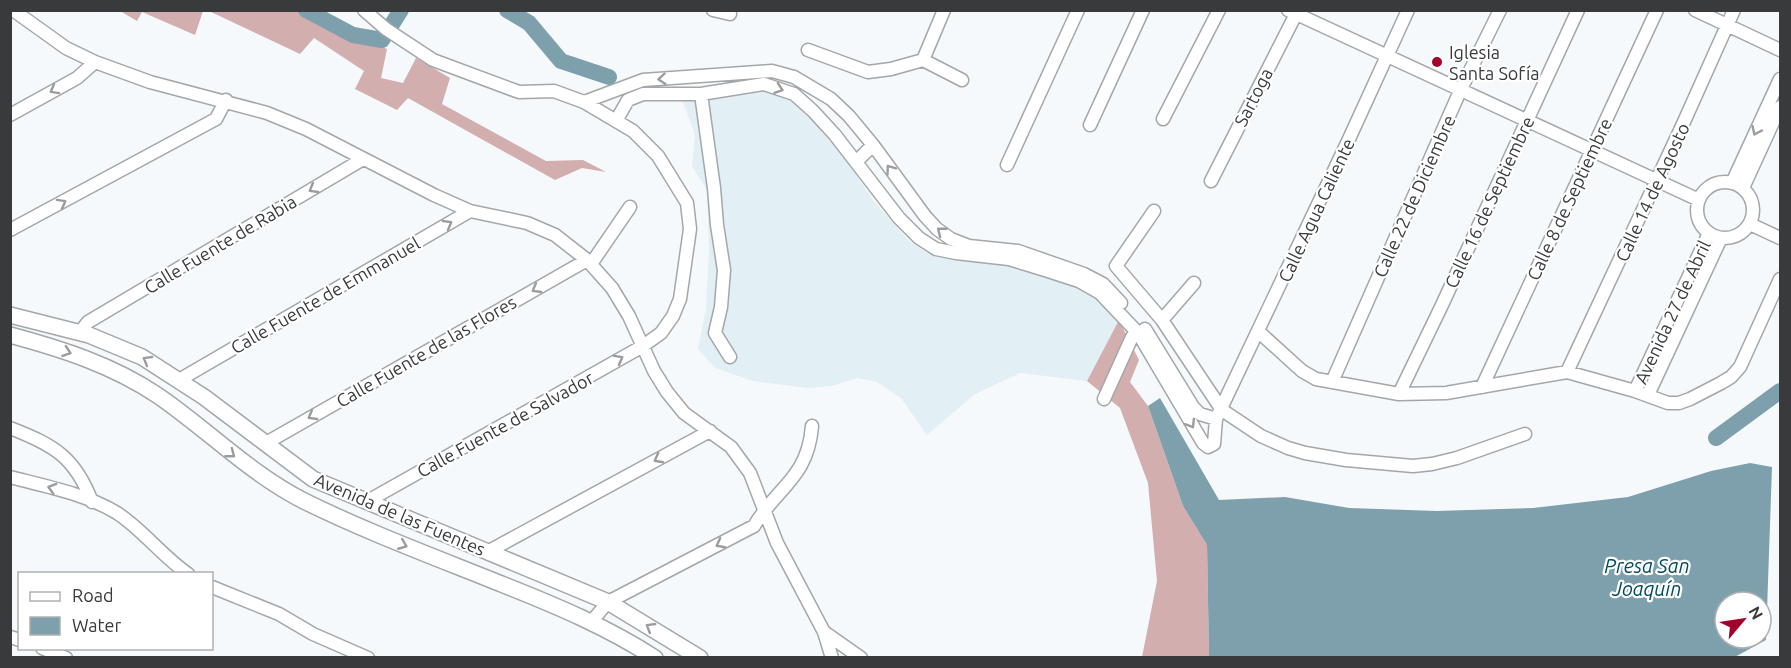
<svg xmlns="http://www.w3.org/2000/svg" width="1791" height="668" viewBox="0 0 1791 668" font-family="Ubuntu,sans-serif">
<rect width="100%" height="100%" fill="#f5f9fb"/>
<path fill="#e2eff4" d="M760 87 796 102 844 157 872 199 909 241 927 253 1025 268 1058 278 1091 293 1119 320 1087 381 1020 373 975 394 927 435 901 398 877 382 857 378 832 386 808 388 753 381 715 368 698 349 706 309 709 250 707 190 692 166 695 134 682 100H706L714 95Z"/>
<path fill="#d2aeae" d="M120 11H203L195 35 142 12 137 21Z
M209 11H303L325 23 387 49 381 78 403 83 416 58 450 78 442 104 546 161 583 160 606 172 582 168 555 180 408 98 397 110 355 89 364 71 314 38 300 54Z
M1119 320 1139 360 1130 382 1148 406 1183 506 1207 545 1209 657H1142L1157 581 1148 483 1120 408 1087 381Z"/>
<path fill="#7ea0ac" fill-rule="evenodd" d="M1160 398 1219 500 1285 497 1349 508 1437 511 1533 508 1628 497 1711 471 1750 463 1772 467 1766 640 1733 658 1209 657 1207 545 1183 506 1148 406ZM1725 602H1761V638H1725Z"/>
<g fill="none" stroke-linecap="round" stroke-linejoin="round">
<path stroke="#7ea0ac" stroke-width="16" d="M306 10 353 35 382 40 401 10
M507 10 529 23 561 61 609 77
M1716 438 1780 391"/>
<g stroke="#a3a7a9" stroke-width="15">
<path id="minor" d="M13 10 66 48 95 62 150 82 267 113 306 129 434 195 470 211 527 223 555 235 587 260 612 288 629 316 654 371 667 392 684 413 731 447 750 473 777 543 824 632 832 658
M364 10 386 29 433 60 519 92 554 91 584 102 633 131 658 156 687 203 690 229 680 299 673 316 661 333 643 346 366 502
M713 10 730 14
M1288 10 1699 200
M1695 10 1780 50
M808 50 868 72 891 69 923 60
M923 60 944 10
M923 60 962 80
M701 94 714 188 717 225 724 270 721 307 715 333 730 357
M584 102 643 80 772 71 794 77 831 99 849 116 873 145 925 216 937 229 951 239 969 246 1018 251 1084 274 1103 284 1121 303
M10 115 77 78 95 62
M1163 119 1219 10
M616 121 628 100 643 94H701L764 84 794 94 813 111 835 135 899 218 919 238 936 249 956 253 1009 259 1045 270 1079 281 1100 293 1138 333 1203 443 1208 447 1214 444 1216 419 1349 139 1408 10
M1090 125 1143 10
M856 162 873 145
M1007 165 1078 10
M1211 181 1296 14
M1697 210a28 28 0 1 1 56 0a28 28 0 1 1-56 0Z
M1732 183 1780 79
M1743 188 1780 107
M1154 211 1116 266 1162 320 1222 410 1261 436 1288 448 1305 453 1346 460 1413 466 1432 464 1457 458 1525 434
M1750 224 1780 238
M10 230 216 119 226 100
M591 264 630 207
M1162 320 1194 283
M1145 329 1193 407 1200 414 1216 419
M80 332 88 322 363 159
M1259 332 1302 371 1316 379 1399 394 1446 393 1567 372 1635 391 1668 403H1679L1690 399 1721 383 1731 377 1740 367 1780 279
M1567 372 1683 124 1734 10
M179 380 470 211
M1332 382 1460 91 1500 10
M1482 387 1657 10
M1635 391 1709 233
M1399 394 1442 305 1578 10
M1648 395 1721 238
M1104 399 1132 337 1144 330
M10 428C54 445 75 457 92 502
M266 443 587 260
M10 477C45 486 86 494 117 513 143 530 162 556 188 574
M489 551 710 431
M212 587 279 614 313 634 368 658
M592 621 608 602 754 526C777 487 808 478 812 426
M824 632 861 658
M10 637 20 640
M42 648 66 658"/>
</g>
<g stroke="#a3a7a9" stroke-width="18">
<path id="major" d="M10 315 89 335 142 357 204 397 313 479 608 602 700 658
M10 335C62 349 112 365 157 395 207 429 249 473 304 501 369 533 437 558 504 585 557 606 607 627 655 658"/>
</g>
<use href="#minor" stroke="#fff" stroke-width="12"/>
<use href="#major" stroke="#fff" stroke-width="15"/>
</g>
<defs><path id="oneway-chevron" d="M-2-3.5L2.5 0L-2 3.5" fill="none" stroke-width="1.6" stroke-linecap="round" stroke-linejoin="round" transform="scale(1.5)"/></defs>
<g stroke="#9c9c9d">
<use href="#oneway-chevron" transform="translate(662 79) rotate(175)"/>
<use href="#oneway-chevron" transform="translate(779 89) rotate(19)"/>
<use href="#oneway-chevron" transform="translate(54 90) rotate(151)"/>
<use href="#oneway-chevron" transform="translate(1756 131) rotate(115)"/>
<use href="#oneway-chevron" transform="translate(890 169) rotate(-126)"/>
<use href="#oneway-chevron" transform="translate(313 189) rotate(149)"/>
<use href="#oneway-chevron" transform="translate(62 203) rotate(-29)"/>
<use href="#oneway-chevron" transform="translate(448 224) rotate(-30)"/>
<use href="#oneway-chevron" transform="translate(941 231) rotate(-142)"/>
<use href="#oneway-chevron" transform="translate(536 289) rotate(150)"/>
<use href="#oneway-chevron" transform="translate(67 352) rotate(19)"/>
<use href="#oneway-chevron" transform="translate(619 359) rotate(-29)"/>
<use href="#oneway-chevron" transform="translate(147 360) rotate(-150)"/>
<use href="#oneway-chevron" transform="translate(312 416) rotate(150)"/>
<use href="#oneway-chevron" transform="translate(1191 424) rotate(58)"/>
<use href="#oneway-chevron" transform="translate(231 454) rotate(38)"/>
<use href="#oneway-chevron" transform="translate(658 459) rotate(152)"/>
<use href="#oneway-chevron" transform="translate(52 488) rotate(-164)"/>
<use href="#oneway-chevron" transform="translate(720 544) rotate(152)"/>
<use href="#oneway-chevron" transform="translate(403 545) rotate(22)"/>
<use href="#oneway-chevron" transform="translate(650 627) rotate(-149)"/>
</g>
<circle fill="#a2032d" stroke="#fff" stroke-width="2" cx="1437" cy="62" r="6"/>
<g text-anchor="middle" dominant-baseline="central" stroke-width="4.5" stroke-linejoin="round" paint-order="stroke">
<g font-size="18" fill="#383a3b" stroke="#fff" text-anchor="start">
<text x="1449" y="52">Iglesia<tspan x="1449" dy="21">Santa Sofía</tspan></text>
</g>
<g font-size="18" fill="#383a3b" stroke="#fff">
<text transform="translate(1253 97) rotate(-63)">Sartoga</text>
<text transform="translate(1652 192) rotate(-65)">Calle 14 de Agosto</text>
<text transform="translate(1414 196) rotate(-66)">Calle 22 de Diciembre</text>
<text transform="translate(1569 199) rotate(-65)">Calle 8 de Septiembre</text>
<text transform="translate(1489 202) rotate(-65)">Calle 16 de Septiembre</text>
<text transform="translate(1316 210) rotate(-65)">Calle Agua Caliente</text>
<text transform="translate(220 244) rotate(-31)">Calle Fuente de Rabia</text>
<text transform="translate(325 295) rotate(-30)">Calle Fuente de Emmanuel</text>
<text transform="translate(1672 312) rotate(-65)">Avenida 27 de Abril</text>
<text transform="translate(426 351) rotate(-30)">Calle Fuente de las Flores</text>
<text transform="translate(505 424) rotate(-29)">Calle Fuente de Salvador</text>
<text transform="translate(400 514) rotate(23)">Avenida de las Fuentes</text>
</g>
<g font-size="20" font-style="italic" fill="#004c5f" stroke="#fff">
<text x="1647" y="565">Presa San<tspan x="1647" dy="23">Joaquín</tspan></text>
</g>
</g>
<rect width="1791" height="668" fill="none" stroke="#383a3b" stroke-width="24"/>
<rect x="18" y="572" width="195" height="78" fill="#ffffff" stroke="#afb0b1" stroke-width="1.5"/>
<rect x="30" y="592" width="30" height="9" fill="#ffffff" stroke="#afb0b1" stroke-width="1.5"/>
<text x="72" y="602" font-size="18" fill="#383a3b">Road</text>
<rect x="30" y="617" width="30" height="18" fill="#7ea0ac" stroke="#afb0b1" stroke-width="1.5"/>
<text x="72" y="632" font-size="18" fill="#383a3b">Water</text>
<g transform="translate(1743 620) rotate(61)"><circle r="28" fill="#ffffff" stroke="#afb0b1" stroke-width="1.5"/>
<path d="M0-4.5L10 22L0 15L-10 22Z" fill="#a2032d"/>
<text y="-9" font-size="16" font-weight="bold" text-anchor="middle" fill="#383a3b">N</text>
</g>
</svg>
